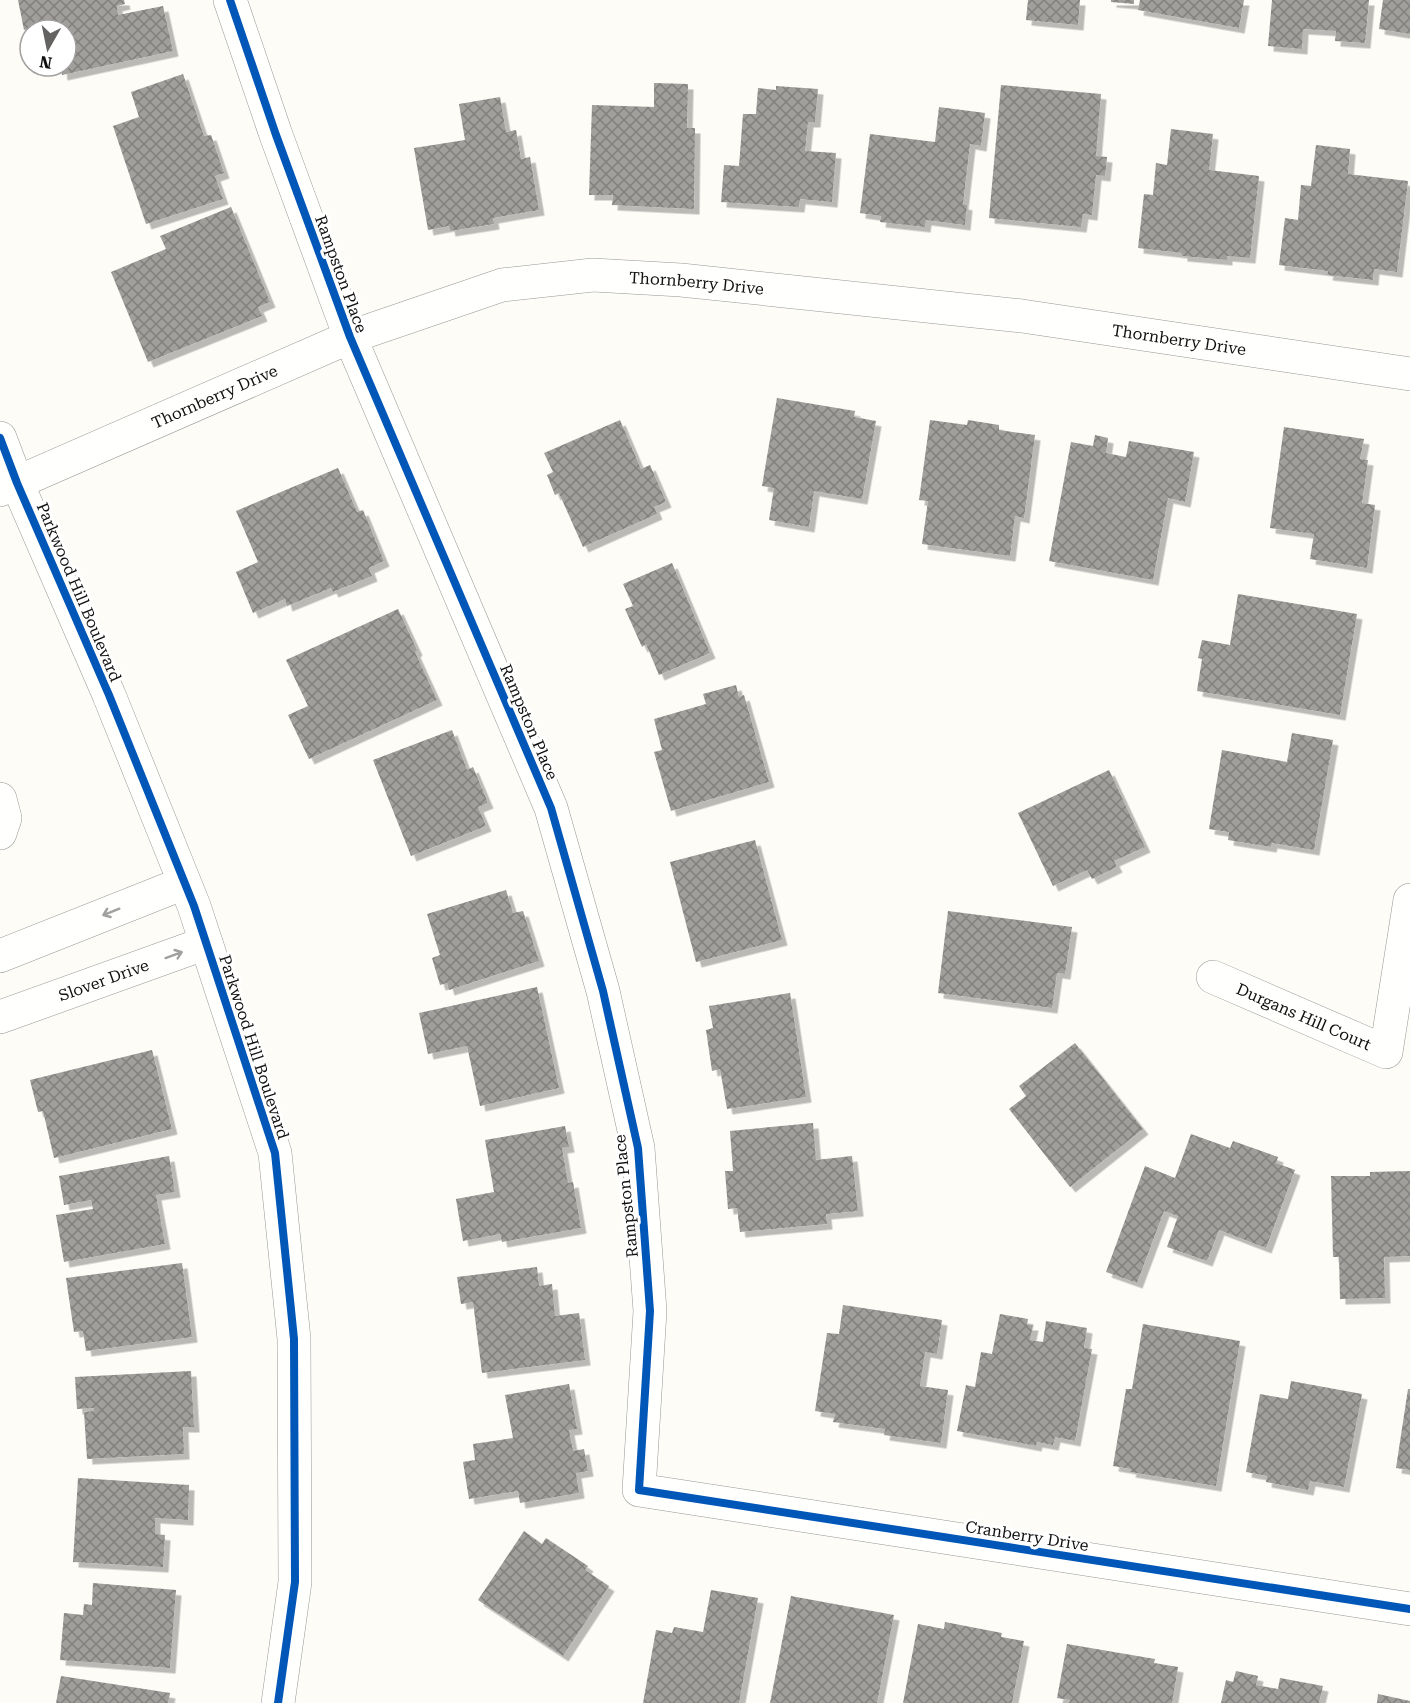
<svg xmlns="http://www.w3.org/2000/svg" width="1410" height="1703" viewBox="0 0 1410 1703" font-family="'Roboto Serif',serif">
<defs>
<pattern id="building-cross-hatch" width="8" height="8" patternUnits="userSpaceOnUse" patternTransform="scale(1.5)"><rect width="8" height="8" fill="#a19f9c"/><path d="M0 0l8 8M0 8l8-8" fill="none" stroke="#82807e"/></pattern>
<filter id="shadow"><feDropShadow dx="5.5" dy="5.5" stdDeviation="0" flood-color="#0004"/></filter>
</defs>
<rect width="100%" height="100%" fill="#fdfcf7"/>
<path fill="url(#building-cross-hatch)" filter="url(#shadow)" d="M18 0H124L125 4 117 6 118 15 163 6 173 51 62 75 61 66H66V30H53L52 24 24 30Z
M1028 0H1080L1078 25 1026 20Z
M1111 0H1134V4L1111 2Z
M1140 0H1244L1239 28 1138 10Z
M1272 0H1369L1365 43 1335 41 1336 31 1303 29 1302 49 1268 46Z
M1383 0H1410V34L1379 29Z
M183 74 204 136 211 135 224 173 215 176 223 199 146 224 113 126 139 117 131 92Z
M654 83 688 84 687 128H695L694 209 612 205 613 195H589L592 105 654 107Z
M1001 85 1101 94 1096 156 1107 157 1105 176 1096 175 1092 215 1083 214 1081 227 989 218Z
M776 86 818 89 815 122H808L805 151 836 153 832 202 800 199 799 207 721 202 724 165 739 166 743 114H756L758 88 776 90Z
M500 97 506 132 516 130 521 159 530 157 539 210 493 218 494 224 450 231 449 226 428 230 414 148 465 140 459 104Z
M939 107 985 113 981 146 970 144 963 204 967 205 965 225 926 220 925 227 880 222 881 216 860 213 870 134 935 142Z
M1171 129 1213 134 1209 170 1259 176 1250 258 1227 256V260L1182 256V253L1138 248 1144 194 1153 195 1156 163 1167 165Z
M1316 145 1350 149 1348 174 1408 181 1397 272 1374 269 1373 280 1327 275 1328 271 1279 265 1285 218 1298 220 1301 185 1311 186Z
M231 207 270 302 258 307 262 316 148 362 111 272 166 249 160 236Z
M777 398 855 411 854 417 876 421 862 499 814 491 809 527 769 520 774 488 762 486Z
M620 420 641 469 650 465 666 502 654 507 657 514 583 547 559 493 555 495 547 475 553 472 544 453Z
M930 420 967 425 968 420 999 425V430L1035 435 1024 518 1015 516 1010 556 922 544 928 501 919 500Z
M1284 427 1364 439 1360 459 1368 460 1362 503 1375 505 1367 568 1310 559 1314 534 1270 528Z
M1095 435 1108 438 1106 453 1126 457 1129 441 1194 452 1185 502 1168 498 1153 580 1049 561 1071 442 1093 446Z
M338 468 357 512 363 510 384 561 369 568 372 576 333 592 331 588 287 606 285 599 253 613 236 572 258 562 236 511Z
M672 563 710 653 659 675 646 644 642 647 625 609 633 606 623 584Z
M1238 594 1357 614 1340 715 1197 691 1202 659 1198 658 1202 640 1230 645Z
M398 609 417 650 415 652 437 700 309 759 288 715 308 706 286 660Z
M736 685 739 697 744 695 769 782 671 811 654 752 662 750 654 719 706 704 703 694Z
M452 730 467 770 473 767 488 803 478 807 486 826 411 856 373 760Z
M1292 733 1333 740 1314 850 1272 843 1271 847 1228 840 1229 832 1209 829 1222 750 1287 762Z
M1109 770 1145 847 1114 861 1117 867 1092 879 1087 870 1053 886 1018 813Z
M755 840 782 940 696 962 670 862Z
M506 890 513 913 523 911 539 961 449 990 447 983 440 985 432 958 440 955 427 914Z
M948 911 1072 927 1065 974 1057 973 1052 1008 938 993Z
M537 987 559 1088 480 1106 467 1046 428 1054 419 1013Z
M790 993 806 1097 727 1109 720 1069 712 1071 706 1030 713 1028 709 1006Z
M1075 1043 1143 1129 1070 1187 1009 1109 1026 1096 1019 1086Z
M152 1050 172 1129 54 1158 43 1111 38 1112 30 1080Z
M813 1123 816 1160 852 1156 858 1211 826 1214 827 1224 740 1232 737 1208 728 1209 725 1171H733L730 1131Z
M565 1126 569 1147 562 1148 568 1183 573 1182 581 1228 502 1242 500 1234 463 1241 456 1199 494 1192 485 1140Z
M1191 1134 1230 1148 1233 1141 1278 1157 1276 1163 1295 1170 1266 1248 1219 1230 1207 1261 1167 1247 1178 1216 1164 1211 1137 1283 1106 1272 1145 1166 1175 1178Z
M169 1156 175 1192 156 1195 165 1244 64 1262 56 1215 93 1209 91 1200 64 1205 59 1176Z
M1410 1171V1256L1384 1257 1385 1298 1340 1299 1339 1257H1333L1331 1176H1370V1172Z
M182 1263 192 1337 86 1351 83 1331 74 1332 66 1278Z
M537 1267 539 1286 552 1284 555 1316 579 1313 585 1360 482 1373 473 1302 461 1304 457 1277Z
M843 1305 942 1320 937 1354 925 1352 920 1386 948 1390 941 1443 884 1435 885 1429 833 1422 835 1414 815 1411 827 1333 839 1334Z
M1000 1314 1028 1319 1027 1325H1033L1030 1340 1043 1342 1046 1321 1087 1328 1084 1348 1092 1349 1075 1441 1055 1437 1053 1445 1037 1442 1036 1446 957 1431 966 1385 975 1387 981 1352 992 1354Z
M1143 1324 1240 1341 1216 1486 1130 1472 1131 1469 1113 1466 1126 1389H1132Z
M191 1371 194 1427H183L184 1454 87 1459 84 1412 94 1411V1408L77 1409 75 1377Z
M1291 1381 1362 1394 1344 1487 1310 1481 1308 1490 1266 1482 1267 1476 1246 1472 1260 1394 1288 1399Z
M569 1384 577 1429 569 1430 573 1451 584 1449 588 1471 576 1473 579 1493 520 1503 518 1491 469 1499 463 1462 475 1460 473 1444 513 1438 505 1395Z
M1408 1389H1410V1470L1396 1468Z
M78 1478 189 1485 188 1520 155 1518V1534L165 1535 163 1567 73 1562Z
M524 1531 542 1544 546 1538 588 1566 585 1570 609 1586 563 1656 478 1600Z
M93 1583 176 1590 170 1668 60 1660 64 1613 83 1615 84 1604 92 1605Z
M711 1590 758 1598 739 1703H643L656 1630 672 1633 674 1627 703 1632Z
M791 1596 894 1615 877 1703H770Z
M945 1622 1002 1633 1001 1637 1024 1641 1012 1703H903L918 1624 944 1629Z
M1067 1644 1155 1659 1154 1663 1178 1667 1172 1703H1069L1070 1700 1057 1698Z
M1236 1671 1258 1676 1256 1685 1278 1689 1280 1678 1323 1686 1319 1703H1221L1226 1680 1233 1682Z
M61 1676 170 1693 168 1703H56Z
M1378 1694 1410 1701V1703H1377Z"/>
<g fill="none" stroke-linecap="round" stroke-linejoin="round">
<g stroke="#979795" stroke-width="34">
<g id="minor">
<path d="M230 0 276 135 350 337 551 808 603 991 638 1148 650 1311 639 1490 1410 1609"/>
<path d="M0 438 17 483 109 695 194 906 275 1153 294 1339 295 1582 278 1703"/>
<path id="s1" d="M0 490 350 337 502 285 593 275 681 280 1022 316 1410 374"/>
<path d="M0 799 5 818 0 833"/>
<path d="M0 956 184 883"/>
<path id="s2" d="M1213 977 1386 1052 1410 900"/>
<path id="s3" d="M0 1017 206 943"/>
</g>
</g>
<use href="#minor" stroke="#fffffe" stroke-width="33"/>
<g stroke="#fff" stroke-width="11">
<path id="cycleway" d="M230 0 276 135 350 337 551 808 603 991 638 1148 650 1311 639 1490 1410 1609
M0 438 17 483 109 695 194 906 275 1153 294 1339 295 1582 278 1703"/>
</g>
<use href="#cycleway" stroke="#0057b8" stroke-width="8"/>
</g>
<defs><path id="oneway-shaft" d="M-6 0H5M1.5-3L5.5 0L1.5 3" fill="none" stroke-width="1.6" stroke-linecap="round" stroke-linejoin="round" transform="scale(1.5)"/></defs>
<g stroke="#a0a09f">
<use href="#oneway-shaft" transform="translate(111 912) rotate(158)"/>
<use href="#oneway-shaft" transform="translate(174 955) rotate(-20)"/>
</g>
<g text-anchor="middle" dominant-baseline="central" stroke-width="6" stroke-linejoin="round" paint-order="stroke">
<g font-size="16" fill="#111" stroke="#fff">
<text transform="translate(341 274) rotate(70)">Rampston Place</text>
<text stroke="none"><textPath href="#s1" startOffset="738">Thornberry Drive</textPath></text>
<text stroke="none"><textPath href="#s1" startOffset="1224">Thornberry Drive</textPath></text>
<text stroke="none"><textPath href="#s1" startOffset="234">Thornberry Drive</textPath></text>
<text transform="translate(79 592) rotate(67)">Parkwood Hill Boulevard</text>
<text transform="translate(529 722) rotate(67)">Rampston Place</text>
<text stroke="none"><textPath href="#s3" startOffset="110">Slover Drive</textPath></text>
<text stroke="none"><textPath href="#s2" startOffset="99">Durgans Hill Court</textPath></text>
<text transform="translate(254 1047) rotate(72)">Parkwood Hill Boulevard</text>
<text transform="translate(626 1196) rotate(-96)">Rampston Place</text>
<text transform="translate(1027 1536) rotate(9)">Cranberry Drive</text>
</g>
</g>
<g transform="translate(48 48) rotate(189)"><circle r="28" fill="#ffffff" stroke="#a0a0a0" stroke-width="1.5"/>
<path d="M0-4.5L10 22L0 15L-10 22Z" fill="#646362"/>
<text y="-9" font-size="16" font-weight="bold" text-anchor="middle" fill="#111111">N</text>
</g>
</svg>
